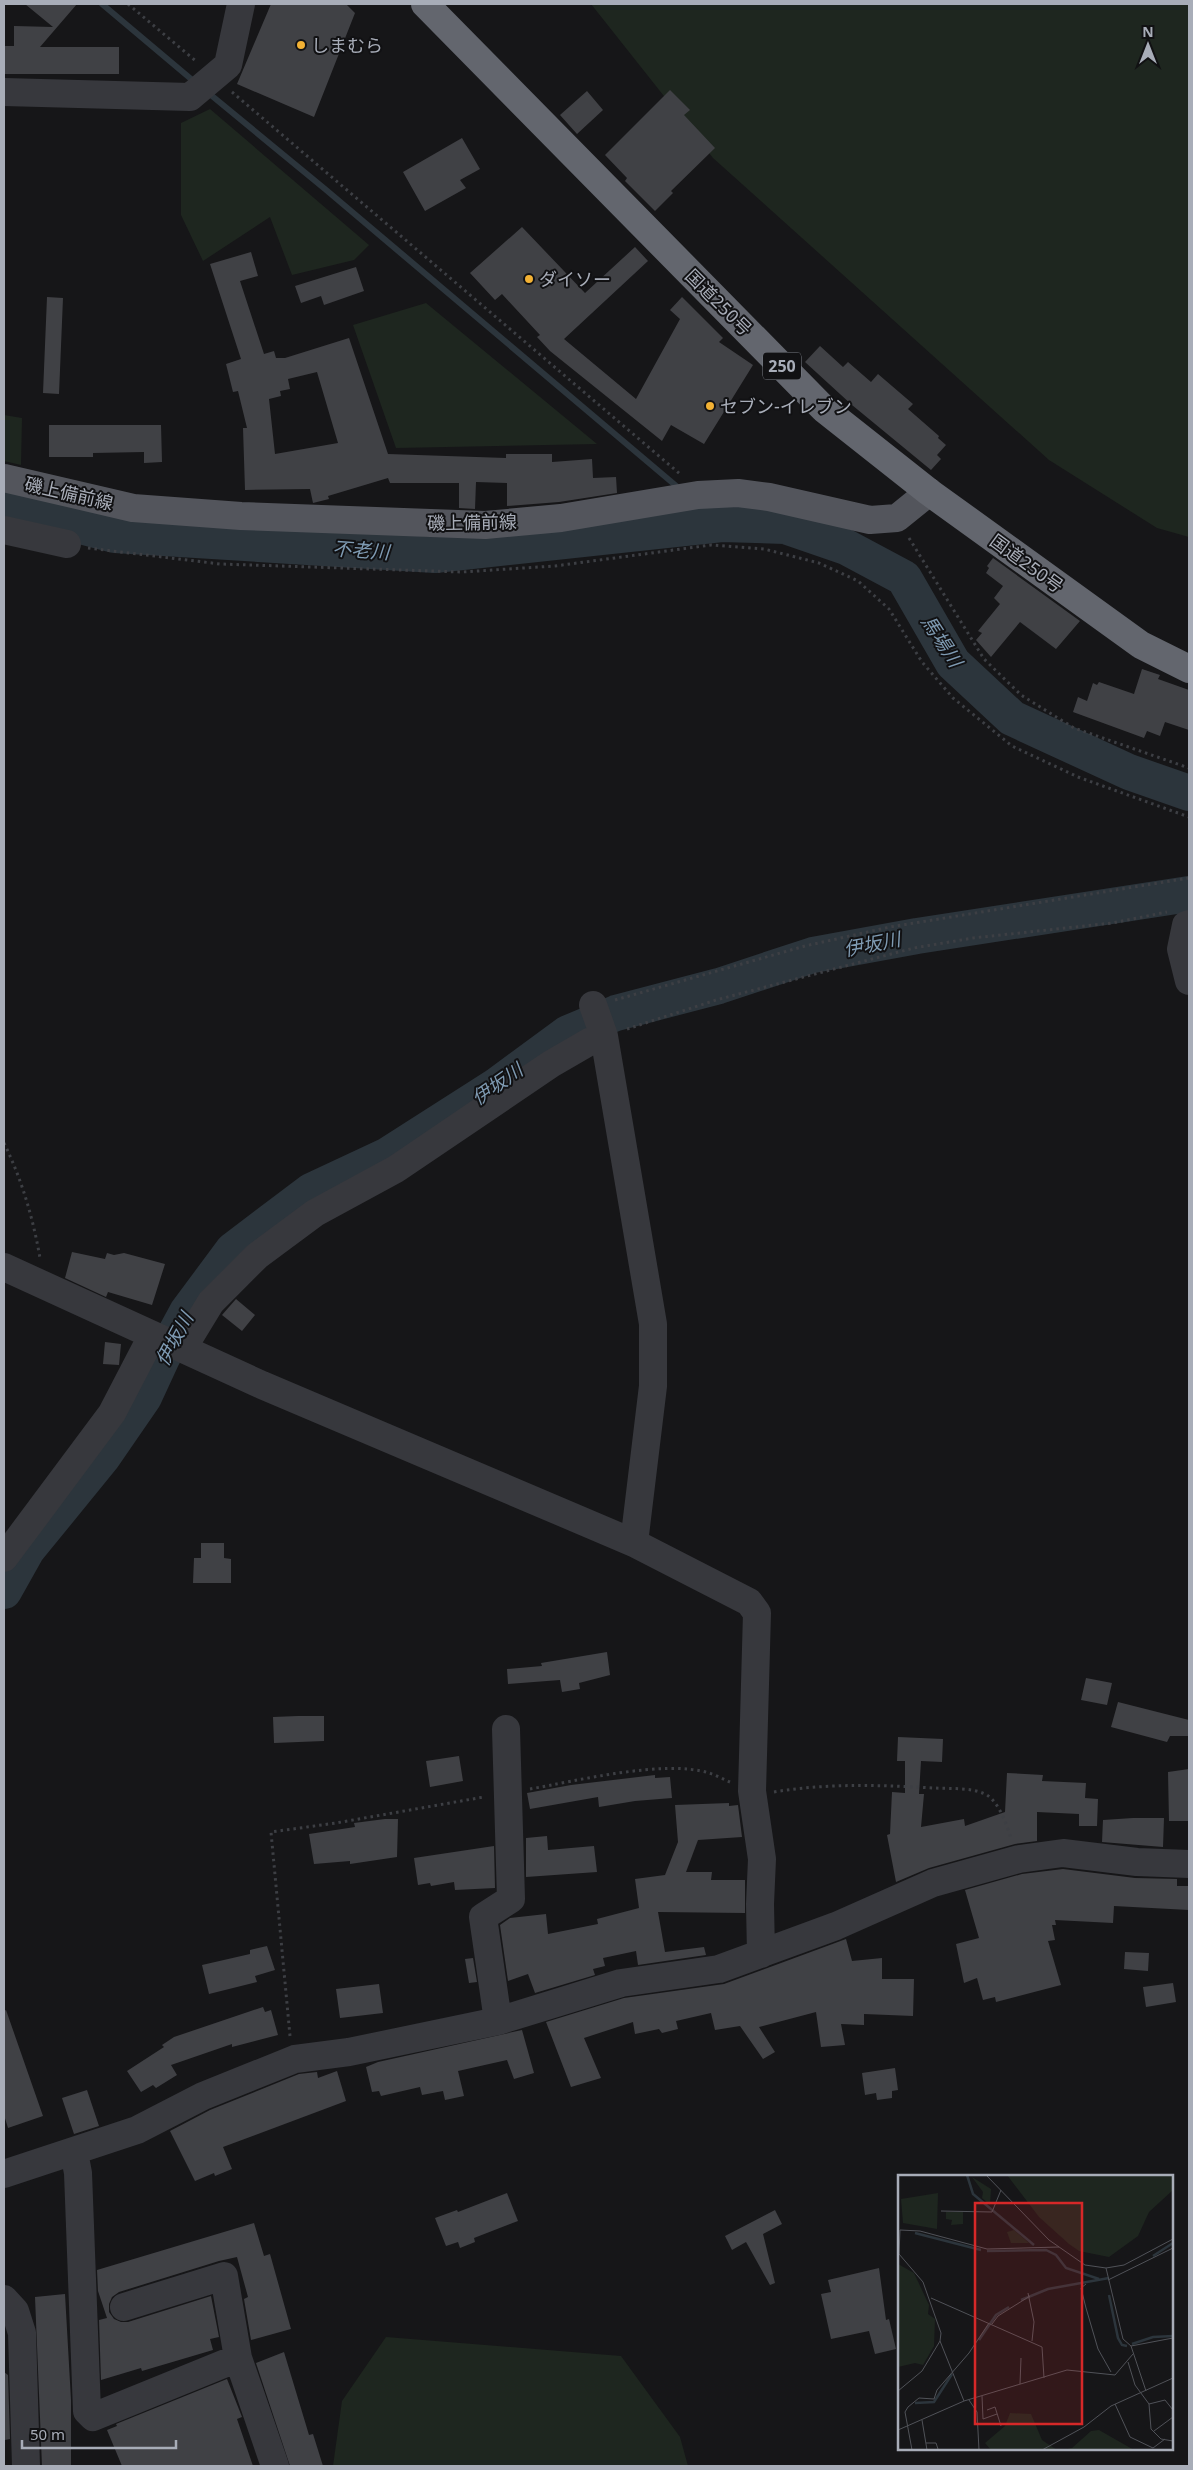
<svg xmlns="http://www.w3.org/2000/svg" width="1193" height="2470" viewBox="0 0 1193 2470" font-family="'Noto Sans','Noto Sans JP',sans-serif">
<rect width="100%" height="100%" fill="#161618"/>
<path fill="#1e261f" d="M591 4H1189V537L1157 528 1049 460 713 158Z
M210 109 369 245 354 260 292 275 270 217 203 261 181 215V123Z
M426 303 597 444 396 448 353 325Z
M4 415 22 418 21 465 4 461Z
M386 2337 621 2356 680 2437 688 2466H333L342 2401Z"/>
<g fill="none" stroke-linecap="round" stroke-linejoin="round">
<path stroke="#2c353c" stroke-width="6" d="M102 4 197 84
M206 91 325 189 681 490
M697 503 722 524"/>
<path stroke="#2c353c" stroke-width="36" d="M4 506 115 535 435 555 722 524 785 526 846 547 904 578 953 663 1012 718 1129 772 1189 793
M4 1591 27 1550 102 1458 144 1397 162 1358 187 1312 233 1250 311 1191 388 1155 496 1086 568 1033 616 1013 719 986 813 955 917 936 1189 894"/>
</g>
<path fill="#404145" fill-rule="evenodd" d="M25 4H77L40 47H119V74H4V46H14V26L53 27Z
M271 4H346L355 13 314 117 237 84Z
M670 90 690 110 684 115 715 148 671 191 673 193 655 211 625 181 627 178 605 155Z
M587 91 603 110 577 134 560 115Z
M462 138 480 169 460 180 466 188 425 211 403 172Z
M522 227 585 293 635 247 648 261 564 339 636 399 680 319 670 310 682 297 723 338 719 342 753 365 704 444 671 425 662 441 550 351 537 337 540 335 502 294 495 300 470 273Z
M251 252 258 276 240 281 264 354 274 351 276 358H285L349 338 388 454 506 458V454H552V462L592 459 593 478 616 477 617 493 559 502 507 506V483L476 482 475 509 459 508V483H390L388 478 328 496 329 499 313 503 310 489 245 490 243 428H247L238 391 233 392 226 364 241 359 210 264ZM317 372 338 443 275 454 269 399 281 396 280 391 290 389 288 379Z
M356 267 364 291 324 305 321 296 301 303 295 286Z
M47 297 63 298 59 394 43 393Z
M820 346 843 367 848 362 871 382 878 374 913 404 908 409 939 436 938 438 946 445 937 455 941 459 931 470 852 405 805 362Z
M49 425H161L162 462 144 463V452L93 453V457H49Z
M993 558 1080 621 1056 649 1020 622 991 657 976 640 982 633 978 631 1000 604 994 598 1003 586 986 573 989 568 987 566Z
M1142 669 1160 675 1158 679 1189 690V730L1165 722 1160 736 1147 731 1144 738 1073 712 1078 697 1087 701 1093 683 1097 685 1099 682 1134 694Z
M72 1252 105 1259 107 1253 114 1255 124 1253 165 1264 152 1305 108 1292 106 1297 65 1278Z
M236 1299 255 1315 242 1331 222 1315Z
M105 1342 121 1344 119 1365 103 1364Z
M201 1543H224V1558L231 1559V1583H193L194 1558H201Z
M607 1652 610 1675 579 1683 580 1689 562 1692 560 1680 508 1684 507 1669 542 1666 541 1663Z
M1086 1678 1112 1683 1107 1705 1081 1700Z
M1118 1702 1189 1720V1736H1170L1167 1742 1111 1727Z
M298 1716H324V1741L274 1743 273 1717Z
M898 1737 943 1739 942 1762 921 1761 919 1794H924L921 1827 964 1819 965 1826 1005 1812 1007 1773 1043 1775 1042 1781 1086 1783 1085 1798 1098 1799 1097 1826H1079V1814L1037 1812V1841L1015 1844 929 1868 896 1882 887 1835 890 1834 892 1792 905 1793V1761H897Z
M459 1756 463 1781 430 1787 426 1761Z
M1189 1769V1821H1169L1168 1772Z
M655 1775V1778L670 1777 672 1798 635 1801 599 1807 598 1797 530 1809 527 1793 571 1785Z
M729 1803V1806L738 1805 742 1837 698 1840 686 1872H712L711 1880H745V1913L658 1912 665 1952 704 1947 706 1955 638 1965 636 1951 603 1958 605 1966 593 1969 595 1975 535 1993 528 1974 508 1981 500 1925 510 1918 546 1914 548 1934 598 1924 597 1919 639 1908 635 1879 665 1875 678 1842 675 1805Z
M1133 1818H1164L1163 1847 1102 1842 1103 1820Z
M385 1819H398L397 1857 350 1864V1861L314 1864 309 1834 355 1827 354 1823Z
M547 1836 548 1850 594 1846 597 1872 526 1877V1838Z
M494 1846 495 1888 455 1890 454 1882 431 1886 430 1883 418 1885 414 1858Z
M1063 1869 1135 1878 1177 1879V1886H1189V1910L1114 1906 1113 1923 1055 1920 1056 1925H1052L1055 1940 1048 1941 1061 1985 996 2002 995 1997 983 2000 977 1978 964 1983 956 1944 979 1938 965 1890 1022 1874Z
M846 1939 852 1961 882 1958V1979H914L913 2016 864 2014V2025L841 2024 845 2045 821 2047 816 2012 759 2027 775 2052 763 2059 740 2026 715 2030 711 2013 676 2021 678 2029 662 2033 659 2029 635 2034 633 2022 584 2038 601 2078 571 2087 546 2022 624 1998 724 1984Z
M267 1946 275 1970 255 1976 257 1982 209 1994 202 1965 250 1954V1950Z
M1125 1952 1149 1953 1148 1971 1124 1969Z
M473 1958 477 1982 469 1983 465 1959Z
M1173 1983 1176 2002 1146 2007 1143 1987Z
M379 1984 383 2013 340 2018 336 1989Z
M263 2007 265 2012 271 2010 278 2035 232 2047V2044L171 2065 177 2075 156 2088 153 2085 141 2092 127 2071 164 2047 162 2045 174 2037Z
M6 2010 43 2116 8 2128 4 2115V2011Z
M522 2030 534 2073 514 2079 507 2060 458 2071 464 2096 445 2100 443 2091 422 2095 420 2087 381 2096 379 2091 372 2092 366 2067 378 2062Z
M895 2068 898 2090 892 2091V2098L877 2100 876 2093 865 2095 862 2073Z
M337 2071 346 2101 223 2147 232 2169 215 2176 214 2173 195 2181 170 2131 210 2110 299 2074 317 2072 318 2078Z
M87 2090 99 2126 74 2134 62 2098Z
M507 2193 518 2221 474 2238 475 2242 460 2248 458 2242 446 2246 435 2218 457 2210 458 2212Z
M775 2210 782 2224 763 2234 775 2283 770 2285 746 2242 732 2250 725 2236Z
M254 2223 264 2256 270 2254 291 2329 251 2340 244 2299 248 2297 237 2257 219 2261 119 2292 112 2297 109 2304V2312L114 2319 121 2322H128L211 2296 219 2337 210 2339 213 2350 142 2371 141 2368 101 2380 99 2320 107 2318 98 2291 97 2270Z
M879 2268 886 2320 889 2319 896 2349 875 2354 869 2331 831 2339 821 2294 831 2292 828 2280Z
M65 2294 71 2400V2466H42L35 2297Z
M284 2352 309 2435 313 2434 323 2466H290L256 2363Z
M4 2372 8 2375 10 2439 5 2440 4 2428Z
M227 2379 242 2417 237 2419 253 2466H122L107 2430 117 2426 116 2424Z"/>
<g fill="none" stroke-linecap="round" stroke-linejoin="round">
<path stroke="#3d3f44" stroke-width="3" stroke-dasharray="2.5 4" stroke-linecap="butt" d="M128 4 197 62
M232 92 680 474
M909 538 984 659 1021 695 1074 728 1189 768
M88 548 220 564 462 572 555 566 711 545 764 549 819 563 858 581 889 609 922 662 953 698 1012 746 1078 777 1189 817
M615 1000 805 946 890 927 1189 878
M627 1029 716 1000 914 948 973 938 1112 923 1167 912
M4 1143C22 1180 33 1218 40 1258
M530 1789C576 1781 665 1759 709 1773 716 1775 723 1779 730 1782
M774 1792C828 1783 880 1785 934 1788 951 1789 972 1787 987 1795 1000 1804 1006 1824 1011 1838
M290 2036 271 1832 336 1823 484 1797"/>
<path stroke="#37383d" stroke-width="28" d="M4 92 190 97 228 65 241 4
M4 530 67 544
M1189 924 1186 925 1181 949 1189 981
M593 1005 604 1036 653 1324V1386L634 1543
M4 1267 262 1385 634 1543 749 1602 757 1613 752 1791 762 1859 760 1904 761 1954
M183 1348 211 1302 257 1256 315 1213 396 1169 551 1064 589 1042 604 1036
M4 1558 112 1413 152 1336
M498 2021 483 1917 511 1899 506 1729
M74 2152 78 2173 87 2411 93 2417 238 2358
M4 2174 137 2130 203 2096 295 2059 349 2052 498 2021 621 1983 719 1969 836 1926 933 1883 1019 1859 1063 1853 1137 1862 1189 1864
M4 2299 15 2311 22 2333 26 2466
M124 2307 224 2276 238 2358 275 2466"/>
<path stroke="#53555c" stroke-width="28" d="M4 478 133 508 241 516 485 525 561 518 698 495 738 493 769 497 870 520 897 518 929 492"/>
<path stroke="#63666e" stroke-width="28" d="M425 4 824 409 929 492 1141 645 1189 669"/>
</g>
<g fill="#f2b134" stroke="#111113" stroke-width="2">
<circle cx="301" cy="45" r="5"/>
<circle cx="529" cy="279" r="5"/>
<circle cx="710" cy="406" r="5"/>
</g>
<g text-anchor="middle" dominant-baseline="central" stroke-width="4" stroke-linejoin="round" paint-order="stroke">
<rect fill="#111113" stroke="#7b7e86" stroke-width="1" x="763" y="352.5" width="38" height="27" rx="4"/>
<g font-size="16" font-weight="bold" fill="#a8adb8">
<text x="782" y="366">250</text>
</g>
<g font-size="18" fill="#a8adb8" stroke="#111113" text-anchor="start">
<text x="311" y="45">しまむら</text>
<text x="539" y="279">ダイソー</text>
<text x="720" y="406">セブン-イレブン</text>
</g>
<g font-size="18" fill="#a8adb8" stroke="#111113">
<text transform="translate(719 302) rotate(45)">国道250号</text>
<text transform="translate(69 493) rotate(13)">磯上備前線</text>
<text transform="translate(472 522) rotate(-1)">磯上備前線</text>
<text transform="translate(1027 563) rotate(36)">国道250号</text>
</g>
<g font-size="19" font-style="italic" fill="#7f9bb3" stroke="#111113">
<text transform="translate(361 550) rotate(4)">不老川</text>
<text transform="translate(942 641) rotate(57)">馬場川</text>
<text transform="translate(872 944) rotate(-11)">伊坂川</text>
<text transform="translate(497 1084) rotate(-35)">伊坂川</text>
<text transform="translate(174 1339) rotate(-62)">伊坂川</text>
</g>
</g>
<g transform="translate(898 2175)">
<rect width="275" height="275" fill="#161618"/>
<path d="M109 0H275V15L251 37 240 61 211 82 181 76 171 69 141 42ZM74 2 93 14 92 30 84 23 85 17ZM40 18 39 54 5 48 3 24ZM48 37H65V49L53 50 54 45 48 44ZM116 55 131 68H113L109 57ZM0 89 16 98 31 130 30 139 37 144 36 171 25 190 17 188 0 192ZM112 238 133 239 144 265 159 275H93L87 268 107 251ZM201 255 236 275H165L174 273 193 256Z" fill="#1e261f"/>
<path fill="none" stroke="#2c353c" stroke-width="2.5" d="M69 0 75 19 136 70M17 58 83 75M89 76 148 75 158 80 168 93 201 104M255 81 275 68M211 120 220 163 224 170 229 171M123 125 150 114 211 103M81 165 98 140 111 132M234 169 255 162 275 161M17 228 36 227 54 199"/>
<path fill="none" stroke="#505258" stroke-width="1" d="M88 0 151 65 187 90 208 93 226 90 275 64M0 30V55M43 36 94 37 103 15M208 93 225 164 233 171 248 216M210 105 275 73M188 109 183 113 188 133 200 174 213 197M130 118 136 147 134 166M33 123 144 172 146 203M94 149 100 141 132 121M42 166 66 226M233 171 275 163M230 187 237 210 251 229 253 254 263 264 275 266M122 209 123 183M0 216 24 196 42 166 43 158 25 107 1 79 2 55 22 56 89 74 161 72M84 221 85 244 99 239M71 225 79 237 81 275M217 229 232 262 255 273 267 264M251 229 267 225 275 235M89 235 97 232 103 251M24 245 29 275M0 255 66 226 169 195 217 200 235 179M256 256 275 242M28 268H38L40 274M14 275 7 237 10 232 21 223 36 224 39 215 71 178 91 148M144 275 186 252 213 231 275 203"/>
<path fill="#d62828" fill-opacity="0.15" stroke="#d62828" stroke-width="2.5" d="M77 28H184V249H77Z"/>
<rect width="275" height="275" fill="none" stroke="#a8adb8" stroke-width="2.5"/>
</g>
<rect width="1193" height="2470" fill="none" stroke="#a8adb8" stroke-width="10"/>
<g transform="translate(1148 45)" stroke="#111113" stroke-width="4" paint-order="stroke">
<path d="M0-4L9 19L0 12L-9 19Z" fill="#a8adb8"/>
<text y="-8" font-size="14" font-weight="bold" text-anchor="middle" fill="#a8adb8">N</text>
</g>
<path d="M22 2440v8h154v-8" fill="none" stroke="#a8adb8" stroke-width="2.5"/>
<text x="30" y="2440" font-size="15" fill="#a8adb8" stroke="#111113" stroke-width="4" paint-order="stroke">50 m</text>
</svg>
